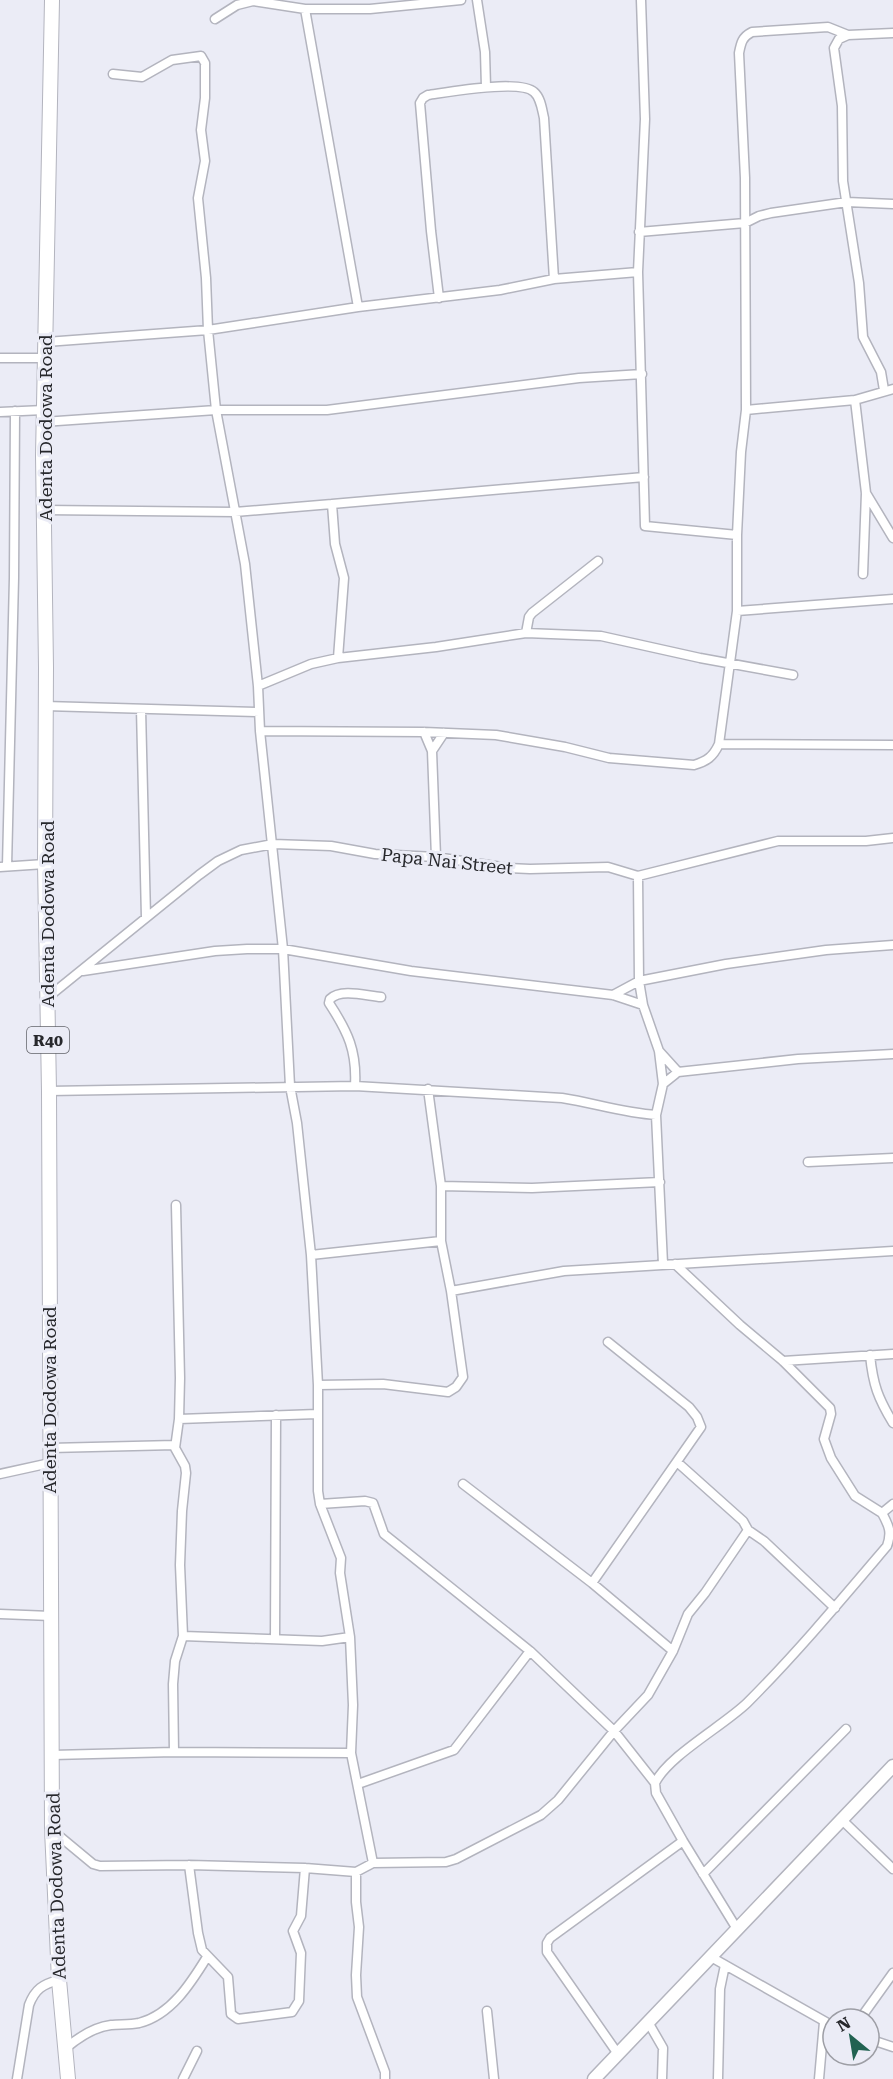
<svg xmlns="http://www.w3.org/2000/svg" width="893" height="2079" viewBox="0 0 893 2079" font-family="'Roboto Serif',serif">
<rect width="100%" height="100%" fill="#ebecf6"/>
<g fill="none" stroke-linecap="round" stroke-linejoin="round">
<g stroke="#b3b4be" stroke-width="11">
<path id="street" d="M477 0 485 52 486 87
M305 9 358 307
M215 19 237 5 253 1 305 9H370L461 0
M113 74 142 77 172 60 201 56 205 63V98L201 130 205 161 198 198 206 278 208 330 216 410 245 564 258 686 260 731 283 949 290 1086 297 1123 311 1255 318 1385V1491L320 1504 341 1558 340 1573 350 1637 353 1705 351 1753 373 1863
M639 232 745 223 759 216 771 213 847 202 893 204
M439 298 431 231 420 103 423 98 428 95C449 92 520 79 534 92 541 98 542 110 544 118L554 279
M46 342 208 330 358 307 500 290 554 279 638 272
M0 358H45
M884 390 881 372 863 337 859 283 843 181 842 106 834 48 839 39 848 35 893 33
M855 400 866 493 863 574
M746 410 855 400 893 389
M0 412 44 410
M43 422 216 410H327L579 378 642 374
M866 493 893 538
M332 504 644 477
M44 510 235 512 332 504 335 544 344 578 338 658
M737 535 741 452 746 410 745 178 739 53C741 43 742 37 752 32L828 27 848 35
M737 611 893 599
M526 633 529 617 532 613 598 561
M258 686 311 664 338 658 436 647 526 633 601 636 700 658 793 675
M45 706 259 712
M141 709 146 917
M260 731 424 732 496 735 565 747 609 758 694 765C707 761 713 757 719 744L737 611V535L645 526 638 272 645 119 641 0
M424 732 432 751 436 857
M719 744 893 745
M432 751 444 733
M7 866 14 578 15 411
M0 867 45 864
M83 971 215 951 247 949H283L411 971 613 995 643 1005
M613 995 639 981 726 964 826 950 893 945
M47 998 199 875 218 861 241 850 273 844 331 846 375 854 436 857 508 868 530 869 608 867 638 876 778 841H866L893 838
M659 1051 678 1072
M663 1084 678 1072 798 1059 893 1054
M355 1086C357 1051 348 1032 329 1003L330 999C341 988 367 996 381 997
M49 1091 355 1086 562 1098C594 1103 624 1113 656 1115L663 1084 659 1051 643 1005 639 981 638 876
M656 1115 663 1264
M808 1162 893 1158
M441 1186 532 1188 660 1182
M441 1241 451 1291
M311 1255 441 1241V1186L428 1089
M675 1264 740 1325 783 1361 830 1408 831 1414 824 1439 831 1458 855 1496 882 1513 893 1504
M870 1355C873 1385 878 1398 893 1423
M783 1361 893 1354
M318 1385 383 1384 448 1392 456 1387 463 1377 451 1291 564 1271 893 1251
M179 1419 317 1414
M50 1448 175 1445
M677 1462 743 1521 748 1530 764 1541 835 1608
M0 1474 50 1463
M463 1484 592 1583 673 1651
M320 1504 365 1501 373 1503 384 1534 530 1651 614 1731 655 1783
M592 1583 701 1427 697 1417 689 1407 608 1342
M0 1614 51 1616
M183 1636 322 1641 350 1637
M275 1639 276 1415
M174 1752 173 1684 175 1661 183 1636 180 1565 182 1511 186 1473 185 1466 175 1448 179 1419 180 1378 176 1205
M52 1755 174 1752 351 1753
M358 1784 454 1750 530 1651
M841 1819 893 1869
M52 1830 93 1864 100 1866 189 1865 305 1868 356 1872 373 1863 446 1862 456 1859 541 1815 558 1800 614 1731 648 1695 673 1651 688 1614 705 1593 748 1530
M189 1865 198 1933 202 1950 228 1977 231 2014 238 2019 292 2012 299 2001 301 1953 293 1931 301 1916 305 1868
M356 1872V1902L359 1927 356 1975 357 1997 385 2072V2079
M703 1874 846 1729
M737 1929 683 1841 656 1793 655 1783C668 1756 723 1726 747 1703 796 1654 842 1599 887 1546 892 1532 889 1526 882 1513
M711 1957 833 2026
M487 2011 494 2079
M860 2019 893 1973
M648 2022 663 2048 662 2079
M869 2039 893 2047
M66 2048C79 2037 94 2027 111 2025 120 2024 129 2025 139 2023 171 2015 191 1983 207 1957
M618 2054 547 1952V1943L550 1938 683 1841
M17 2079 29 2005C35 1989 43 1984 59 1980
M183 2079 197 2051
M718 2079 720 1989 725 1965
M819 2079 824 2022"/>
</g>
<g stroke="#b3b4be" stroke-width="15">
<path id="secondary" d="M594 2079 893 1766"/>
</g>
<g stroke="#b3b4be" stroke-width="16">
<path id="primary" d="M52 0 43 456 46 667 45 864 49 1091 52 1830 59 1980 68 2079"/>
</g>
<use href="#street" stroke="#fff" stroke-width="8"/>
<use href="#secondary" stroke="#fff" stroke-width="12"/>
<use href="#primary" stroke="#fff" stroke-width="14"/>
</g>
<g text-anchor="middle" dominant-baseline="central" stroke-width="6" stroke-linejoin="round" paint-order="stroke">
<rect fill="#ebecf6" stroke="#626369" stroke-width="1.5" x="27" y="1027" width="42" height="26" rx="4.5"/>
<g font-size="16" font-weight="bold" fill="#27282c">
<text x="48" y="1040">R40</text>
</g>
<g font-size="18" fill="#27282c" stroke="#ebecf6">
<text transform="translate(45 428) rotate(-90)">Adenta Dodowa Road</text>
<text transform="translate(447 861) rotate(6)">Papa Nai Street</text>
<text transform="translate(47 914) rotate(-90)">Adenta Dodowa Road</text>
<text transform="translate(49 1400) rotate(-90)">Adenta Dodowa Road</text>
<text transform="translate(56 1886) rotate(-92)">Adenta Dodowa Road</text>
</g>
</g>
<g transform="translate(851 2037) rotate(330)"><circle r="28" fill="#ebecf6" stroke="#9d9ea5" stroke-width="1.5"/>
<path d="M0-4.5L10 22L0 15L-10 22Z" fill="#216251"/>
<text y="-9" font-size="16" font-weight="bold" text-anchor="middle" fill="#27282c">N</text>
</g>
</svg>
